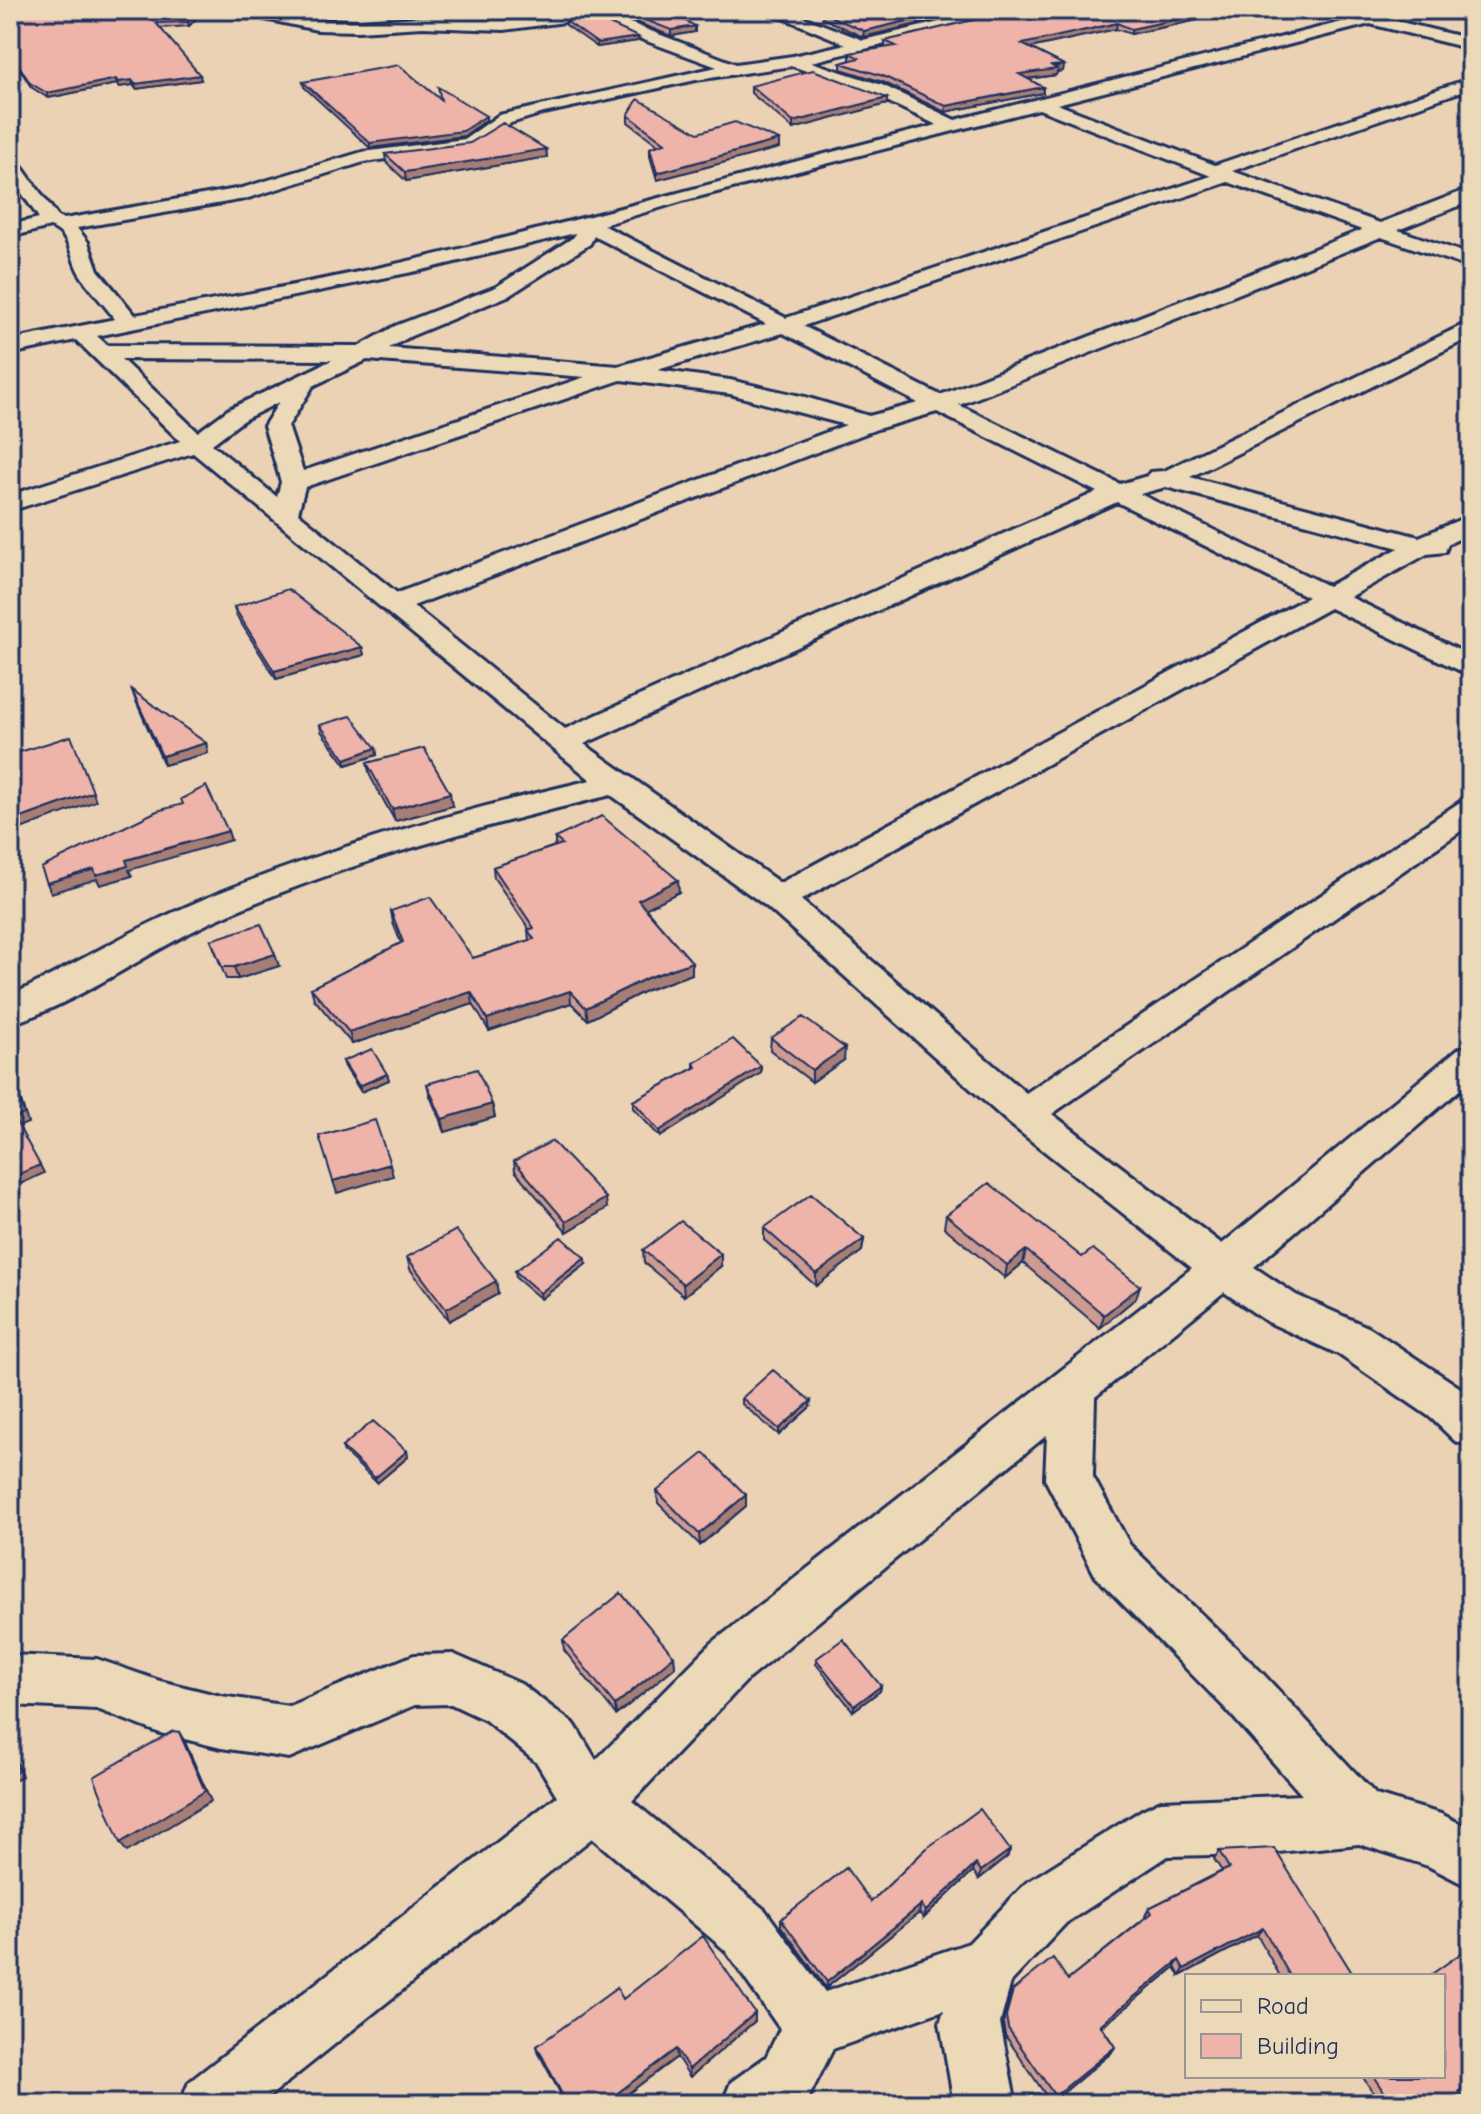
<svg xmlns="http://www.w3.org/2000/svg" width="1481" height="2114" viewBox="0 0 1481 2114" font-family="'Comic Neue',sans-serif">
<rect width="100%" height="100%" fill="#ecd2b4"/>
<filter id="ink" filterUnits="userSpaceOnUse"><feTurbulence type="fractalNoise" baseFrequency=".0125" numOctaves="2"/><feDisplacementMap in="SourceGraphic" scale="16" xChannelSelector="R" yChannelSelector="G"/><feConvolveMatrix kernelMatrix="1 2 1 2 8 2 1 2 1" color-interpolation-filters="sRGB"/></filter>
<g filter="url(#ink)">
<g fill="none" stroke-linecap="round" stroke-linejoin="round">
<g stroke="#1b2f5e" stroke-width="6">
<path id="street" d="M195 10H262L317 20 358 21 422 17 504 20 587 10H629L612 16 736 64 793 56 846 44 764 10H785L863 40 990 10H1016L1014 13 811 62 882 85 955 120 1389 10H1414L1388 19 1471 39V49L1370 24 1057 104 1215 165 1471 78V88L1232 171 1380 223 1471 188V201L1398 230 1471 255V268L1381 237 959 405 1120 484 1147 476 1150 472 1164 471 1471 321V337L1190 477 1419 537 1471 515V533L1448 544 1445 552 1427 554 1350 597 1471 656V676L1330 608 801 900 1026 1093 1460 802 1471 799V824L1052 1114 1222 1244 1458 1049 1471 1045V1080L1254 1267 1296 1295 1370 1328 1462 1389 1471 1397V1447L1455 1441 1430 1417 1338 1354 1266 1321 1224 1292 1095 1397 1093 1477 1130 1545 1263 1674 1376 1795 1441 1814 1471 1829V1888L1428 1866 1359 1844 1258 1854 1168 1856 1066 1923 1011 1982 1000 2023 1016 2104H954L940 2023 944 2010 833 2049 808 2099 803 2104H722L731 2082 766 2057 780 2029 725 1950 592 1838 260 2104H180L189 2082 557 1796 537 1763 485 1720 451 1704 415 1705 289 1758 221 1748 160 1733 97 1709 10 1705V1655L97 1659 160 1681 221 1696 289 1706 414 1655 453 1654 521 1684 575 1725 596 1760 712 1643 1192 1268 1010 1124 766 906 611 795C475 828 338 864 211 922 147 952 75 1005 10 1024V996C71 967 128 931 190 905 319 850 454 812 591 780L193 453 10 511V495L180 441 76 340 10 354V340L115 319C104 304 90 290 80 274 70 258 71 234 50 227L10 237V225L39 218 10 176V158L16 159 58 217 64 219 242 188 362 152 465 139 499 115 717 67 614 29 595 18 504 30 422 27 358 31 317 30 260 18 202 14ZM792 66 870 93 937 125C767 168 598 216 426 257 330 280 232 296 135 315L98 270 88 242 77 228 245 199 364 162 470 148 511 123 544 113 696 80ZM1039 109 1211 176 786 318 603 225 686 200ZM1228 182 1362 230 940 395 803 326ZM575 233 574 237 496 287 395 326 360 346 107 345 97 336 422 270ZM594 236 766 324 619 366 389 348 411 336 510 295 590 244ZM783 333 918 403 869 416 805 397 730 380 657 370ZM121 359 332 360 229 409 198 432ZM367 360 585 377 303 471 288 426 313 386ZM621 380 730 394 846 425 397 593 298 513 305 487ZM279 402 264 426 281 482 277 497 212 444 245 419ZM937 412 1097 492 565 729 413 606 877 429ZM1166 487 1399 548 1328 586 1140 494ZM1117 502 1308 597 780 883 584 744ZM1047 1435 1045 1479 1096 1577 1227 1710 1302 1795 1161 1801 1142 1810 1026 1883 969 1943 825 1992 765 1910 632 1801 748 1679Z"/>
</g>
<use href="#street" fill="#ecd9b7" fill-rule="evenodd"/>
</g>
<path fill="#cd9b91" stroke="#1b2f5e" stroke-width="2" d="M10 10 198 11 199 16 189 26 160 28 201 80 136 89 133 85 119 87 117 84 48 98 31 87 10 53Z
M620 10 695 32 671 36 621 16Z
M836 10H977L863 37 822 18 823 13Z
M1015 10H1246L1131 34 1116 29 1030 48 1064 65 1063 71 1057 72 1056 75 1028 79 1043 87V93L945 112 883 82 841 69V63L851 60 850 59V53L885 47V41Z
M566 21 638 41 597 47 566 25Z
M303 82 440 99 486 120 464 136 370 148 304 87Z
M751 86 887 98V104L793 129 751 93Z
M628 115 698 133 779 140V148L657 180 650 156V148L658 145 628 122Z
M546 149 547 157 406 181 386 162 385 154Z
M234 607 362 647 364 655 276 679 236 615Z
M132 690 206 743 208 753 164 765 135 699Z
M320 725 376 748 377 755 346 765 321 731Z
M367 763 452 806 395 821 370 776Z
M555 838 679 892 645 908 692 962V974L647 990 588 1020 571 1003 489 1031 473 1004 352 1044 314 999 311 988 401 943 393 923 391 911 473 958 529 940 528 930 529 929 494 878 493 867 555 846Z
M211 940 279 966 238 979H226Z
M771 1038 844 1060 812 1082 770 1050Z
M343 1061 387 1074 389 1080 361 1092 345 1067Z
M694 1063 761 1066V1073L660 1137 633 1108V1101L694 1068Z
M427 1084 492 1104 495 1117 445 1132 430 1096Z
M514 1161 607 1208 567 1232 515 1171Z
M946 1215 1082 1257 1136 1298 1100 1328 1023 1263 1005 1278 944 1227Z
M764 1228 864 1239 862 1251 816 1286 764 1240Z
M643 1250 721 1266 684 1296 644 1263Z
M407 1257 496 1281 498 1294 449 1321 410 1269Z
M586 1264 541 1299 516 1278 515 1271Z
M742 1398 810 1407 779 1435 742 1404Z
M342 1447 407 1451 408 1457 377 1483 344 1452Z
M657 1491 746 1495V1506L700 1545 658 1503Z
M563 1640 674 1656 675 1667 616 1715 564 1650Z
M816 1659 881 1686 880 1691 853 1711 816 1664Z
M927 1848 1007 1857 979 1879 973 1871 924 1918 919 1913 826 1988 781 1926V1919L871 1902Z
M1219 1851 1354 1976H1280L1257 1935 1180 1976 1175 1967 1102 2027 1115 2047 1111 2053 1051 2103 1005 2035 1003 2023 1013 1990 1068 1980 1146 1917 1145 1916 1149 1908 1222 1871 1214 1859Z
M623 1999 755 2013V2021L690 2077 677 2057 614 2104H566L539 2054 537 2046Z
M1362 2076H1443L1459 2091 1469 2104H1381Z"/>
<path fill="#a77e76" stroke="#1b2f5e" stroke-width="2" d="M953 10H977L863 37 864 31Z
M1220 10H1246L1131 34V29Z
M198 11 199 16 189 26 188 22Z
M1117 23 1116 29 1021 50 1022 44Z
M695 26V32L671 36V30Z
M638 37V41L597 47V43Z
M1064 65 1063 71 1057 72 1056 75 1018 80 1019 74Z
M200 75 201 80 136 89 135 84Z
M116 79 117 84 48 98 47 93Z
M132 80 133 85 119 87 118 82Z
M1043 87V93L945 112 946 106Z
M887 98V104L793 129V122Z
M486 116V120L464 136 370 148V143Z
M779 140V148L657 180V173Z
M546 149 547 157 406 181 405 172Z
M362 647 364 655 276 679 274 671Z
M206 743 208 753 164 765 162 756Z
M376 748 377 755 346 765 345 759Z
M93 792 96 801 10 833V822Z
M450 793 452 806 395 821 392 809Z
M228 831 231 840 129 870 132 876 100 885 97 879 51 893 47 883Z
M678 880 679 892 639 912 638 900Z
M275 954 279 966 238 979 234 967Z
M692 962V974L647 990 588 1020 586 1008 647 978Z
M570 991 571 1003 489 1031 487 1019Z
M471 992 473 1004 352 1044 349 1032Z
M845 1048 844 1060 812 1082V1070Z
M761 1066V1073L660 1137 659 1131Z
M10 1067 28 1123 18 1127 14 1118Z
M387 1074 389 1080 361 1092 359 1086Z
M492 1104 495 1117 445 1132 442 1119Z
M390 1164 393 1176 337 1193 333 1181Z
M40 1165 44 1173 12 1188 10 1185V1178Z
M606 1198 607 1208 567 1232 566 1222Z
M864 1239 862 1251 816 1286V1274Z
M1026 1250 1023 1263 1005 1278 1007 1265Z
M721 1254V1266L684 1296 683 1284Z
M585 1258 586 1264 541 1299 540 1293Z
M496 1281 498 1294 449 1321 446 1309Z
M1140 1286 1136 1298 1100 1328 1104 1315Z
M10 1288 15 1298 10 1301Z
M811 1401 810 1407 779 1435V1429Z
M407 1451 408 1457 377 1483 375 1478Z
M746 1495V1506L700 1545 699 1534Z
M674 1656 675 1667 616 1715 615 1705Z
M881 1686 880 1691 853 1711 854 1706Z
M179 1732 185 1742 211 1801 127 1852 120 1843Z
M10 1744 22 1776 10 1784Z
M1010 1850 1007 1857 979 1879 981 1871Z
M976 1864 973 1871 924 1918 926 1911Z
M921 1905 919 1913 826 1988 827 1982Z
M1263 1928 1257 1935 1180 1976 1184 1969Z
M1179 1960 1175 1967 1096 2032 1100 2025Z
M755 2013V2021L690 2077 689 2069Z
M1115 2047 1111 2053 1051 2103 1055 2096Z
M676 2049 677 2057 614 2104H603Z"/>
<path fill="#eeb4a9" stroke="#1b2f5e" stroke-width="2" d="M10 10H197L198 11 188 22 156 23 200 75 135 84 132 80 118 82 116 79 47 93 30 83 10 51Z
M620 10H666L695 26 671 30Z
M836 10H953L864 31 823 13Z
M1015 10H1220L1131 29 1117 23 1022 44 1064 65 1052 66 1057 69 1019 74 1043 87 946 106 883 76 841 63 859 58 850 53 896 46 885 41Z
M594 17 638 37 597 43 566 21Z
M399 65 441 100 438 87 486 116 463 131 370 143 303 82Z
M813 70 887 98 793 122 751 86Z
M638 99 698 133 735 122 779 140 657 173 650 148 665 143 628 115Z
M503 123 546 149 405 172 385 154 470 143Z
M288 589 362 647 274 671 234 607Z
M132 690 206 743 162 756Z
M351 716 376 748 345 759 320 725Z
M71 736 93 792 10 822V755Z
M424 748 450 793 392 809 367 763Z
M206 786 228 831 126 860 128 866 96 875 94 869 47 883 41 868 157 811 183 804 181 799Z
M602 816 678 880 638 900 692 962 647 978 586 1008 570 991 487 1019 471 992 349 1032 311 988 403 942 391 911 430 897 473 958 534 939 528 930 534 928 493 867 562 844 555 838Z
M261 924 275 954 234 967H222L211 940Z
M803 1017 845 1048 812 1070 771 1038Z
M733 1039 761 1066 659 1131 633 1101 696 1067 694 1063Z
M372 1049 387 1074 359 1086 343 1061Z
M477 1069 492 1104 442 1119 427 1084Z
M10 1071 24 1114 14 1118 40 1165 10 1178Z
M375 1120 390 1164 333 1181 319 1136Z
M552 1141 606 1198 566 1222 514 1161Z
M989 1183 1082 1257 1093 1249 1140 1286 1104 1315 1026 1250 1007 1265 946 1215Z
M811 1194 864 1239 816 1274 764 1228Z
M681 1221 721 1254 683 1284 643 1250Z
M456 1230 496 1281 446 1309 407 1257Z
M561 1237 585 1258 540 1293 515 1271Z
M773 1370 811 1401 779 1429 742 1398Z
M373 1421 407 1451 375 1478 342 1447Z
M704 1453 746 1495 699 1534 657 1491Z
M621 1593 674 1656 615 1705 563 1640Z
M843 1639 881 1686 854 1706 816 1659Z
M173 1731 179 1732 205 1791 120 1843 94 1777Z
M10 1750 18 1771 10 1776Z
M980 1809 1010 1850 981 1871 976 1864 926 1911 921 1905 827 1982 781 1919 846 1868 871 1902 927 1848Z
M1274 1848 1354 1976H1290L1263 1928 1184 1969 1179 1960 1100 2025 1115 2047 1055 2096 1008 2028 1006 2016 1013 1990 1053 1958 1068 1980 1152 1913 1149 1908 1229 1868 1219 1851Z
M703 1936 755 2013 689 2069 676 2049 603 2104H567L537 2046 617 1988 623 1999Z
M1470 1947 1471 2083 1459 2091 1469 2104H1392L1373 2076H1443V1976H1429Z"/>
</g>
<rect width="1481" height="2114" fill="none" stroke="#ecd9b7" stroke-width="40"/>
<rect x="20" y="20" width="1441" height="2074" fill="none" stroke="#1b2f5e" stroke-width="3" filter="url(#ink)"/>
<rect x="1185" y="1974" width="260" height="104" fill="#ecd9b7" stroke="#989593" stroke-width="2"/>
<rect x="1201" y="2000" width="40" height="12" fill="#ecd9b7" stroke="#989593" stroke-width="2"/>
<text x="1257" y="2014" font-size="24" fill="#1b2f5e">Road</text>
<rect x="1201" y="2034" width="40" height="24" fill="#eeb4a9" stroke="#989593" stroke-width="2"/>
<text x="1257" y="2054" font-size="24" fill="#1b2f5e">Building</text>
</svg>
